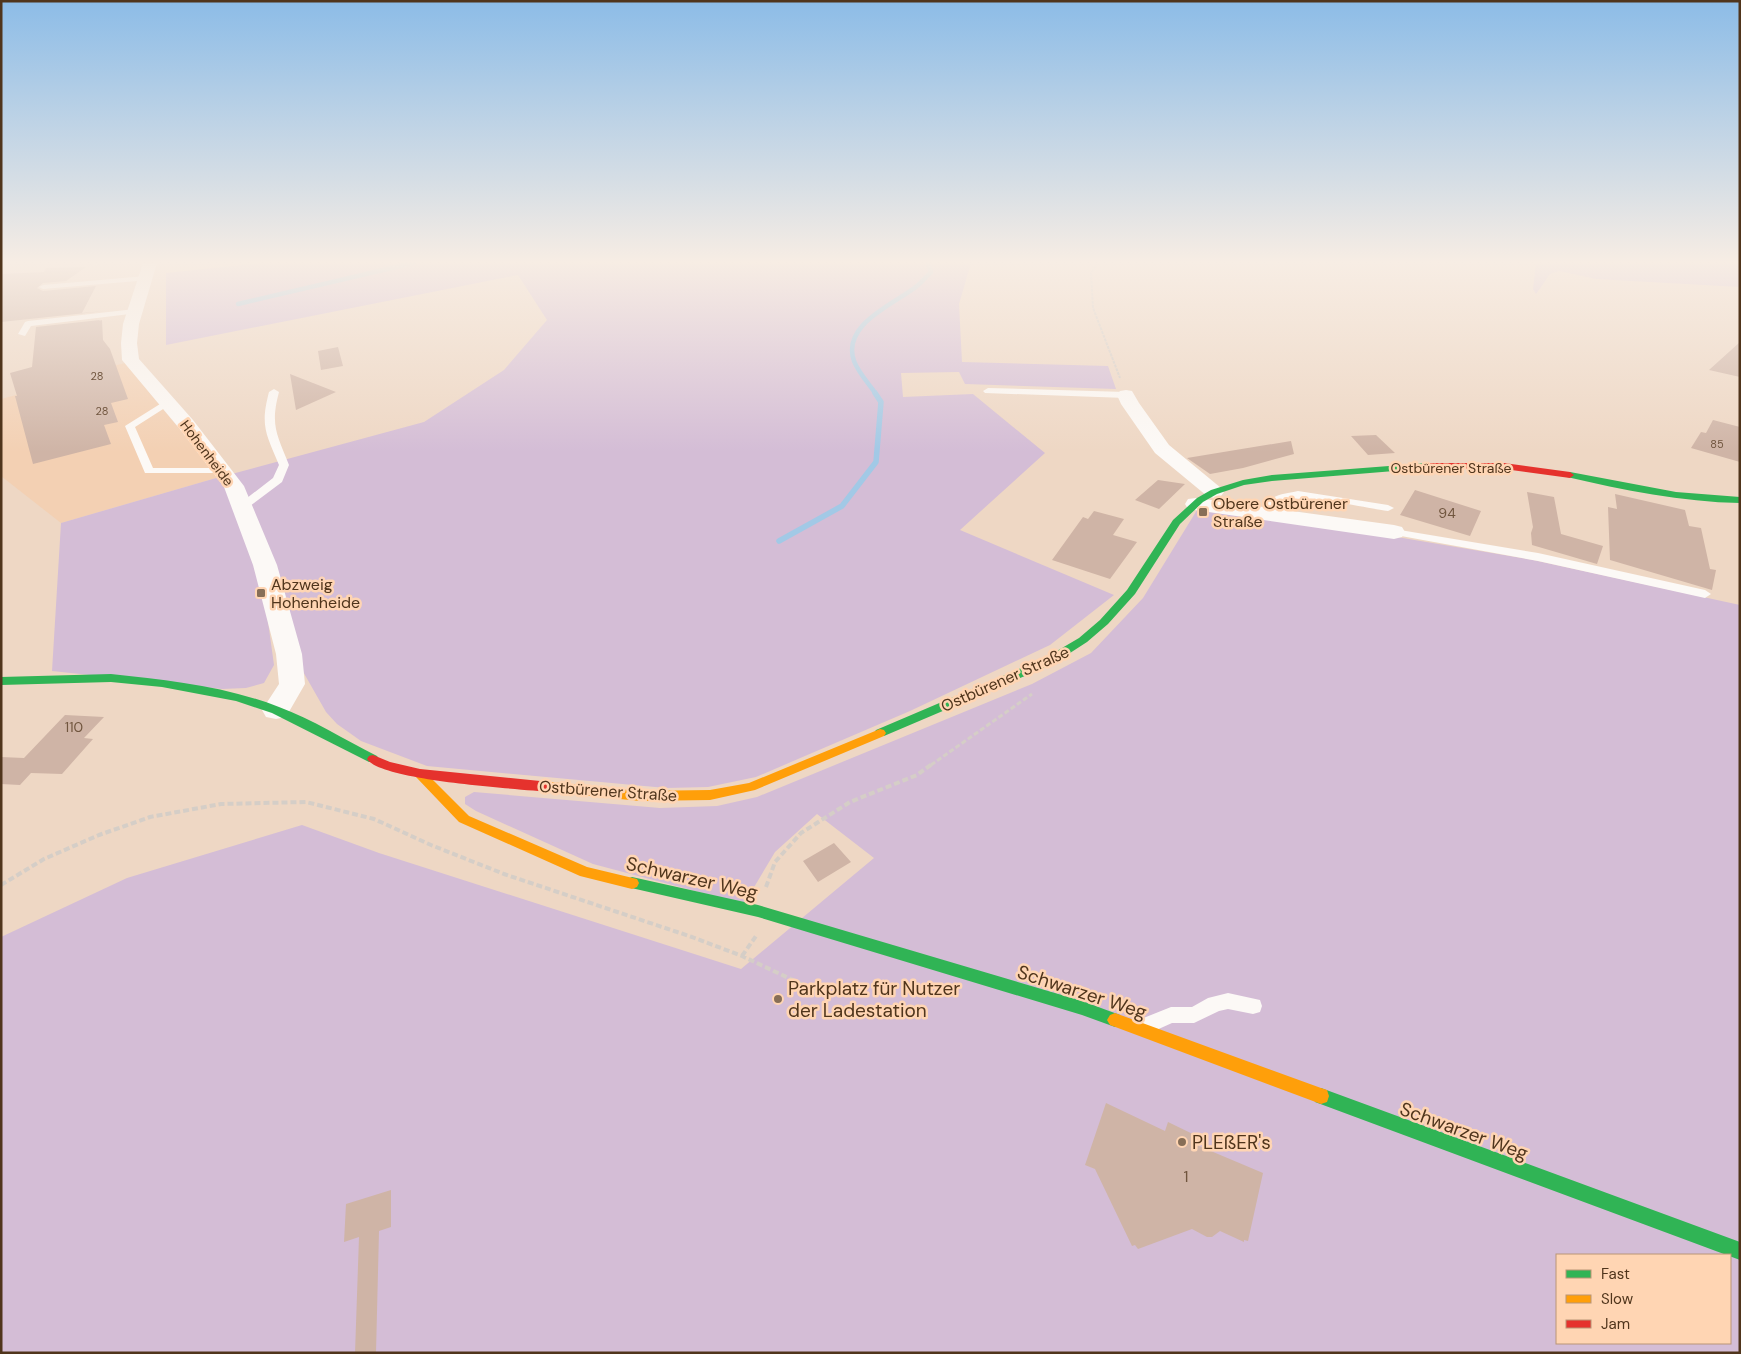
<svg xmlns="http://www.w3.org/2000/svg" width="1741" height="1354" viewBox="0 0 1741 1354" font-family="'DM Sans',sans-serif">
<rect width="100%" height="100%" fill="#eed7c4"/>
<path fill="#f3d0b3" d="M125 363 176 425 223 476 61 523 1 476V399L62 383 60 379Z"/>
<path fill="#d4bdd6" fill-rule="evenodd" d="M260 263H971L959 304 962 362 1108 366 1116 389 965 384 959 372 901 373 903 397 973 394 1045 453 960 530 1114 595 1050 645 910 711 756 777 708 787 666 788 427 766 361 741 337 724 326 712 293 654 228 475 424 422 504 370 547 320 518 275 166 345V273Z
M1536 263H1740V287L1596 279 1559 271 1550 274 1536 294 1533 289Z
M223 476 260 564 274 665 264 683 246 688 222 689 52 671 61 523Z
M1197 510 1379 534 1533 560 1740 605V1353H1V937L127 878 302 825 379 853 741 969 874 858 817 814 775 852 744 904 593 864 476 811 465 804V797L474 792 660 808 717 806 757 797 1032 684 1091 653 1143 598ZM1557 1255H1730V1343H1557Z"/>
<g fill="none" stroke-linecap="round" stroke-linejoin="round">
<path stroke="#a2c9e6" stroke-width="4.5" d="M238 304 413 263
M876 394C869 384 858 372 854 361 841 324 895 304 917 286 922 282 926 277 931 272L928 263"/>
<path stroke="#a2c9e6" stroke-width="5.5" d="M779 541 842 506 876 462 881 402 875 393"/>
</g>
<path fill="#cfb4a6" d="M86 267 66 281 43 283 37 288 43 291 96 286 82 313 105 311 1 322V274L44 272 46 268Z
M100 320 99 321 102 320 103 340 110 349 128 399 111 403 118 422 104 425 111 444 33 464 15 396H17L10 373 32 367 36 327Z
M1740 342V377L1709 370Z
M338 347 343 366 321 370 318 351Z
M290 374 336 392 296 410Z
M1713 420 1740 427V462L1691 448 1701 432 1706 433Z
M1376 435 1395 453 1368 455 1351 436Z
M1291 441 1294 454 1243 468 1210 474 1187 458Z
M1158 480 1185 484 1159 509 1135 500Z
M1415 490 1481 511 1470 536 1400 515Z
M1527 492 1554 497 1561 534 1603 546 1597 564 1532 545 1531 533 1533 527Z
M1615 494 1685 510 1689 526 1701 528 1710 569 1716 570 1712 590 1610 560 1608 507 1617 509Z
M1094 511 1124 519 1113 535 1137 542 1110 579 1052 560 1083 517 1088 519Z
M65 715 104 717 84 738 93 739 62 774 31 773 20 785 1 784V757L24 758Z
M834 843 851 862 818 882 803 861Z
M1106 1103 1165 1131 1168 1122 1201 1138 1199 1146 1263 1173 1248 1241 1244 1240V1242L1220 1231 1212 1237H1207L1192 1229 1138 1249 1135 1245 1132 1246 1095 1169 1085 1165Z
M391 1190V1227L379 1231 376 1353H355L359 1237 344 1242 346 1204Z"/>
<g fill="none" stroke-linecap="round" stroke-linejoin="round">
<path stroke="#d5cec7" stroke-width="2" stroke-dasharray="3 1" stroke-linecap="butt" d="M1098 263 1091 273 1093 308 1120 378"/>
<path stroke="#d5cec7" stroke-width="3" stroke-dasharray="5 2.5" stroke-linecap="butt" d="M931 765 1032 694"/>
<path stroke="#d5cec7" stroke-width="4" stroke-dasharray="6 3" stroke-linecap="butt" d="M1 885 44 859 99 835 150 817 221 804 306 802 374 819 431 845 504 874 692 937 742 956 816 991
M766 887 775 862 801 833 850 802 917 775 932 764
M742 956 756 936"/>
<path fill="#fcf9f6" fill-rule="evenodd" d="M91 263H100L96 265Z
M146 276 150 278 149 280 43 289 39 287 43 285Z
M135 309 139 311 138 313 31 326 25 336 18 334 25 322 28 321Z
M988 388 1126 392 1131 395 1126 398 985 393 983 391Z
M274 389 279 392C270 426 277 434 289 465L282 482 246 509H238L236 507 238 505 273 478 279 465C266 434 260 426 269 392Z
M168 399 173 402 171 404 135 427 153 468H223L228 471 227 473H145L125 426Z
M1298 491 1388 505 1394 508 1388 511C1364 508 1301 492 1281 502 1274 505 1273 511 1269 516H1261L1259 514C1269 495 1278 495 1298 491Z
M1394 529 1538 553 1705 590 1711 594 1705 598 1538 561 1390 534 1388 532Z
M1228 993 1260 1000 1262 1006 1260 1012 1253 1014 1228 1009 1219 1011 1194 1023H1172L1143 1036 1136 1033 1134 1027 1136 1021 1171 1007H1192L1208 998Z"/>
<path fill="#fcf9f6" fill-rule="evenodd" d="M143 263H157L139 324 137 343 139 359 193 420 244 486 277 565 302 654 305 684 286 717 276 719 266 717 262 710 279 684 276 654 253 565 224 487 179 428 122 360 121 343 123 324Z
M1126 390 1132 391 1139 403 1169 445 1221 488 1224 492 1221 496 1214 498 1207 496 1155 453 1121 404 1117 395 1120 391Z
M1196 498 1394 525 1402 527 1405 532 1402 537 1394 539 1188 509 1185 504 1188 499Z"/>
<path fill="#30b455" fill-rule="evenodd" d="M1428 463 1431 464V468L1272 481 1244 485 1217 494 1203 502 1180 524 1135 594 1108 624 1087 642 1053 664 884 736H876L874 733 876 730 1045 658 1079 638 1100 620 1127 590 1173 520 1197 498 1211 490 1243 480 1272 475Z
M1570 472 1676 492 1740 497V503C1682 502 1623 490 1567 477V473Z
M111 674C167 680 225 686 279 707 312 719 345 740 377 756L379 759 377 762H369L272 713 236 701 162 687 111 682 1 685V677Z
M632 877 758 905 1082 1001 1120 1015 1123 1020 1120 1025 1115 1027 1082 1015 758 917 627 887 625 883 627 879Z
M1321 1088 1740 1242V1260L1315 1102 1313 1096 1315 1090Z"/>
<path fill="#ff9f0a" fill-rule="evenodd" d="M880 729 884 730 886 733 884 736 755 790 710 800 640 801 550 792 546 790 544 787 546 784 550 782 640 791 710 790 749 783Z
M420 769 424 771 469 816 587 867 637 879 639 883 637 887 632 889 580 876 459 822 416 777 414 774 416 771Z
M1115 1013 1321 1088 1327 1090 1329 1096 1327 1102 1321 1104 1110 1025 1107 1020 1110 1015Z"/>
<path fill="#e5322d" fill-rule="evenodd" d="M1428 463H1504L1570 472 1574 475 1570 478 1504 469 1425 468V464Z
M373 755 390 762 420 769 550 782 554 784 556 787 554 790 550 792C520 789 381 781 367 759L369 756Z"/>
</g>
<linearGradient id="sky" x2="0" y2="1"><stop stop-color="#8cbce7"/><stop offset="0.58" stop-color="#f7ede4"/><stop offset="1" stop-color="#f7ede4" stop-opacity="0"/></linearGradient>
<rect width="1741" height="452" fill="url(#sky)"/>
<g fill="#876e57" stroke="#ffd5b3" stroke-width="2">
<rect x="1198" y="507" width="10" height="10" rx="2.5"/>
<rect x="256" y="588" width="10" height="10" rx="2.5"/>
<circle cx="778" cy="999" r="5"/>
<circle cx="1182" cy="1142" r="5"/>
</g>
<g text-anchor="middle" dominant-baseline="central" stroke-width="5" stroke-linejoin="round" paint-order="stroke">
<g font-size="11" fill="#70553e">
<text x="97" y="376">28</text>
<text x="102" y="411">28</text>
<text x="1717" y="444">85</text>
</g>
<g font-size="14" fill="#50351c" stroke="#ffd5b3">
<text transform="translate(207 453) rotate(53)">Hohenheide</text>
<text x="1451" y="468">Ostbürener Straße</text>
</g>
<g font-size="14" fill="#70553e">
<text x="1447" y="513">94</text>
<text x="74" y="727">110</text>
</g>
<g font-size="16" fill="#50351c" stroke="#ffd5b3" text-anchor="start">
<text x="1213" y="503">Obere Ostbürener<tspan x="1213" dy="18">Straße</tspan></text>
<text x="271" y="584">Abzweig<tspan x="271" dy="18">Hohenheide</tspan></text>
</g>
<g font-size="16" fill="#50351c" stroke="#ffd5b3">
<text transform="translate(1005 679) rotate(-24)">Ostbürener Straße</text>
<text transform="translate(608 791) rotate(4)">Ostbürener Straße</text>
</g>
<g font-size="16" fill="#70553e">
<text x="1186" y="1176">1</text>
</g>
<g font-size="19" fill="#50351c" stroke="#ffd5b3">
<text transform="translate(692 878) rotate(13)">Schwarzer Weg</text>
<text transform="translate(1082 992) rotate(18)">Schwarzer Weg</text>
<text transform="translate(1464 1131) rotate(20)">Schwarzer Weg</text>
</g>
<g font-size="19" fill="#50351c" stroke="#ffd5b3" text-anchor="start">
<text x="788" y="988">Parkplatz für Nutzer<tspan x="788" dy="22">der Ladestation</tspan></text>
<text x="1192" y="1142">PLEßER's</text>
</g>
</g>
<rect width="1741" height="1354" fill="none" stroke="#50351c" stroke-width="5"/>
<rect x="1556" y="1254" width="175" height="90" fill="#ffd5b3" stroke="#b99577"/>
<rect x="1566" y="1270" width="25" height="8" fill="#30b455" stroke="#b99577"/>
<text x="1601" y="1279" font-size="15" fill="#50351c">Fast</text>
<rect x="1566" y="1295" width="25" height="8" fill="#ff9f0a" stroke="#b99577"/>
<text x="1601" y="1304" font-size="15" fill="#50351c">Slow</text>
<rect x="1566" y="1320" width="25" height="8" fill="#e5322d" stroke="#b99577"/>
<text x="1601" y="1329" font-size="15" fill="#50351c">Jam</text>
</svg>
